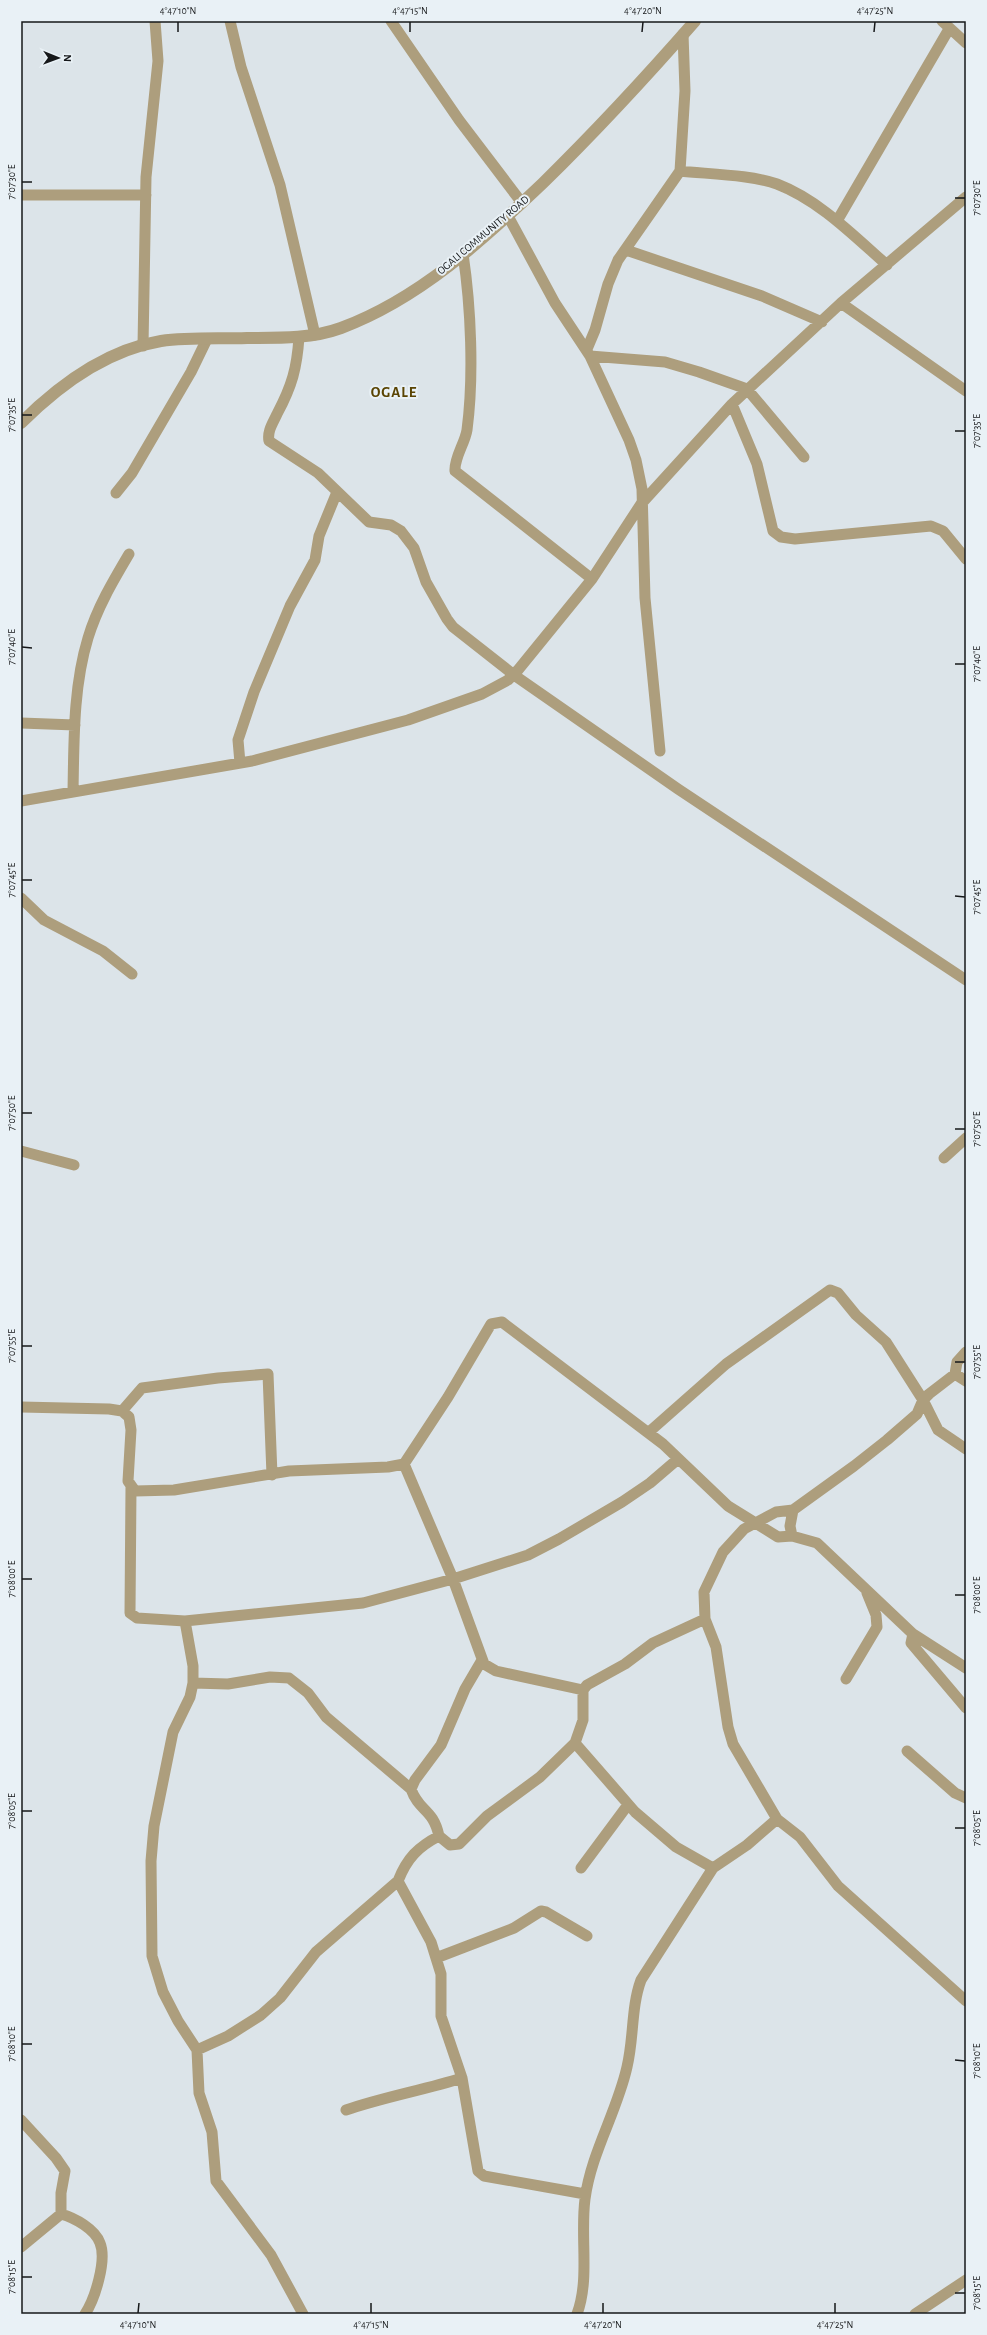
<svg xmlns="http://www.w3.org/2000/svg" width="987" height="2335" viewBox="0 0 987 2335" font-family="'Alegreya Sans',sans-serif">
<rect width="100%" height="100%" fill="#dce4e9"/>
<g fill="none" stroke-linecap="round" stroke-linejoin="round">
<path stroke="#ad9e7d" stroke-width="11" d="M230 21 241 67 280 185 315 335
M391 21 459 120 522 203
M942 21 966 43
M680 171C707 174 753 175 777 184 819 200 854 236 887 265
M21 195H146
M508 216 555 303 590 356 629 440 636 460 642 489 645 598 660 751
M837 221 949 29
M626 250 762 296 822 322
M463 254C471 307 474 377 467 430 465 443 454 458 455 471L592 579
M841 303 966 391
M299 337C297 368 292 386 277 414 273 423 267 431 269 441L318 473 369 522 391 525 401 531 414 548 426 582 447 619 453 627 514 675 678 789 966 980
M143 346 146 177 158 61 155 21
M587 349 595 330 608 284 618 260 680 171 685 91 683 34
M590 356 665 362 699 372 747 389 804 457
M732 404 757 464 773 531 781 537 795 539 931 526 943 531 966 559
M116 493 132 473 191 372 207 339
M21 723 75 725
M240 763 238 740 254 692 290 606 315 560 319 536 337 492
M73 792C74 742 73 687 88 638 97 608 113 581 129 554
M21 801 252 761 408 720 482 694 508 680 518 670 592 579 641 504 732 404 841 303 966 197
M21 898 44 920 103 951 132 974
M21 1151 74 1165
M944 1158 966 1138
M955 1374 966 1381
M21 1407 109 1409 122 1411 129 1417 131 1430 128 1481 135 1491 174 1490 289 1471 388 1467 404 1464 448 1397 491 1324 502 1322 663 1444 728 1506 778 1537 792 1536 817 1543 913 1634 966 1668
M122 1411 142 1388 218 1378 268 1374 272 1475
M649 1432 726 1364 830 1290 838 1293 856 1315 886 1342 923 1400 938 1430 966 1449
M404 1464 453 1579 484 1664 496 1671 583 1690
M131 1487 130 1613 137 1618 185 1621 193 1666V1683L190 1697 173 1732 154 1826 151 1861 152 1956 163 1992 178 2021 197 2050 199 2093 212 2132 216 2181 271 2255 303 2314
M793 1510 776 1512 744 1529 723 1552 704 1592 705 1619 716 1647 728 1727 733 1744 777 1819 800 1837 838 1886 966 2001
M792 1536 790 1526 793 1510 854 1466 887 1440 917 1414 923 1400 929 1394 955 1374 957 1362 966 1352
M185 1621 363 1603 453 1579 528 1555 559 1539 622 1502 650 1483 678 1459
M913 1634 911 1643 966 1708
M846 1679 877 1627 876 1615 867 1593
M193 1683 228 1684 270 1677 289 1678 308 1693 326 1717 411 1789C419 1812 433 1808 439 1836
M575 1743 635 1812 676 1847 713 1868
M907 1751 955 1793 966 1798
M411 1789 415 1780 441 1745 465 1689 482 1660
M581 1868 627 1806
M398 1881C407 1858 418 1847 439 1836L450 1845 459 1844 487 1816 540 1777 575 1743 583 1720V1690L587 1685 625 1664 653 1643 705 1619
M436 1958 514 1928 541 1911 546 1912 587 1936
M197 2050 228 2036 261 2015 280 1998 316 1952 398 1881 431 1942 441 1974V2016L462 2078 478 2171 484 2176 585 2194
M346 2110C384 2097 424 2090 462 2078
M21 2120 56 2158 65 2171 61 2193V2214L21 2247
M61 2214C75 2218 95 2229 100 2243 107 2260 95 2299 85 2314
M577 2314C590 2279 580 2237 585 2199 591 2153 617 2112 627 2067 634 2038 631 2007 641 1980L713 1868 747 1845 777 1819
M915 2314 966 2280"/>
<path stroke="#ad9e7d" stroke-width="12" d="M21 423C59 385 106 350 161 341 189 337 219 339 247 338 278 338 311 339 341 328 419 299 483 240 543 183 596 131 646 77 695 21"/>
</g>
<path fill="none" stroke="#16181a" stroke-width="1.5" d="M178 32V22M410 32V22M642 32 643 22M874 32 875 22M22 182H32M955 198H965M22 415H32M955 431H965M22 647 32 648M955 664H965M22 880H32M955 896 965 897M22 1113H32M955 1129H965M22 1346H32M955 1362H965M22 1579H32M955 1595H965M22 1811H32M955 1828H965M22 2044H32M955 2060 965 2061M22 2277H32M955 2293H965M138 2313 139 2303M371 2313V2303M603 2313V2303M835 2313V2303"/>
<g text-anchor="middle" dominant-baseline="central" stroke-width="4" stroke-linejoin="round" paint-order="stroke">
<g font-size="11" fill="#16181a" stroke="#e9f1f6">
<text transform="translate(483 235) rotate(-40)">OGALI COMMUNITY ROAD</text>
</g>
<g font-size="15" font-weight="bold" letter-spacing="1" fill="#5a4403" stroke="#e9f1f6">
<text x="394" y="392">OGALE</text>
</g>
</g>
<rect width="987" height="2335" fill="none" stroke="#e9f1f6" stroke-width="44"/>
<g transform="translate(58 58) rotate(91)" stroke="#e9f1f6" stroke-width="3" paint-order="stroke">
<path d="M0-3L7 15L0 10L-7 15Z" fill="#16181a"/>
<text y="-6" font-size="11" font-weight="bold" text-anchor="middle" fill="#16181a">N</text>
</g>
<rect x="22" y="22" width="943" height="2291" fill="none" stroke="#16181a" stroke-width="1.5"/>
<g font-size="10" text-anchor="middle" fill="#16181a">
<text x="178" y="14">4°47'10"N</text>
<text x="410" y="14">4°47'15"N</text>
<text x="643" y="14">4°47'20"N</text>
<text x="875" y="14">4°47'25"N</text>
<text transform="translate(11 182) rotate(-90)" y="4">7°07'30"E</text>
<text transform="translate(976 198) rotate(-90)" y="4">7°07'30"E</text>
<text transform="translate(11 415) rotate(-90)" y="4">7°07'35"E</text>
<text transform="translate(976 431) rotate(-90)" y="4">7°07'35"E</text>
<text transform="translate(11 647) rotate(-90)" y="4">7°07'40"E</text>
<text transform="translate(976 664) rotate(-90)" y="4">7°07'40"E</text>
<text transform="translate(11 880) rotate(-90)" y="4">7°07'45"E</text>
<text transform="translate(976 897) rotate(-90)" y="4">7°07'45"E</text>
<text transform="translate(11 1113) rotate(-90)" y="4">7°07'50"E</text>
<text transform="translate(976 1129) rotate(-90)" y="4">7°07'50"E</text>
<text transform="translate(11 1346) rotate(-90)" y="4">7°07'55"E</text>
<text transform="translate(976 1362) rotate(-90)" y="4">7°07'55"E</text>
<text transform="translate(11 1579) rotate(-90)" y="4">7°08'00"E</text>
<text transform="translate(976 1595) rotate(-90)" y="4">7°08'00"E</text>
<text transform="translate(11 1811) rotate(-90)" y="4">7°08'05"E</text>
<text transform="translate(976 1828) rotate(-90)" y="4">7°08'05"E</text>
<text transform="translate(11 2044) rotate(-90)" y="4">7°08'10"E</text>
<text transform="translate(976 2061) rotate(-90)" y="4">7°08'10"E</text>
<text transform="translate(11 2277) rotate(-90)" y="4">7°08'15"E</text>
<text transform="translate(976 2293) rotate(-90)" y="4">7°08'15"E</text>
<text x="138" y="2328">4°47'10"N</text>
<text x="371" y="2328">4°47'15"N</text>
<text x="603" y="2328">4°47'20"N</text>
<text x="835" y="2328">4°47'25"N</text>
</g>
</svg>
